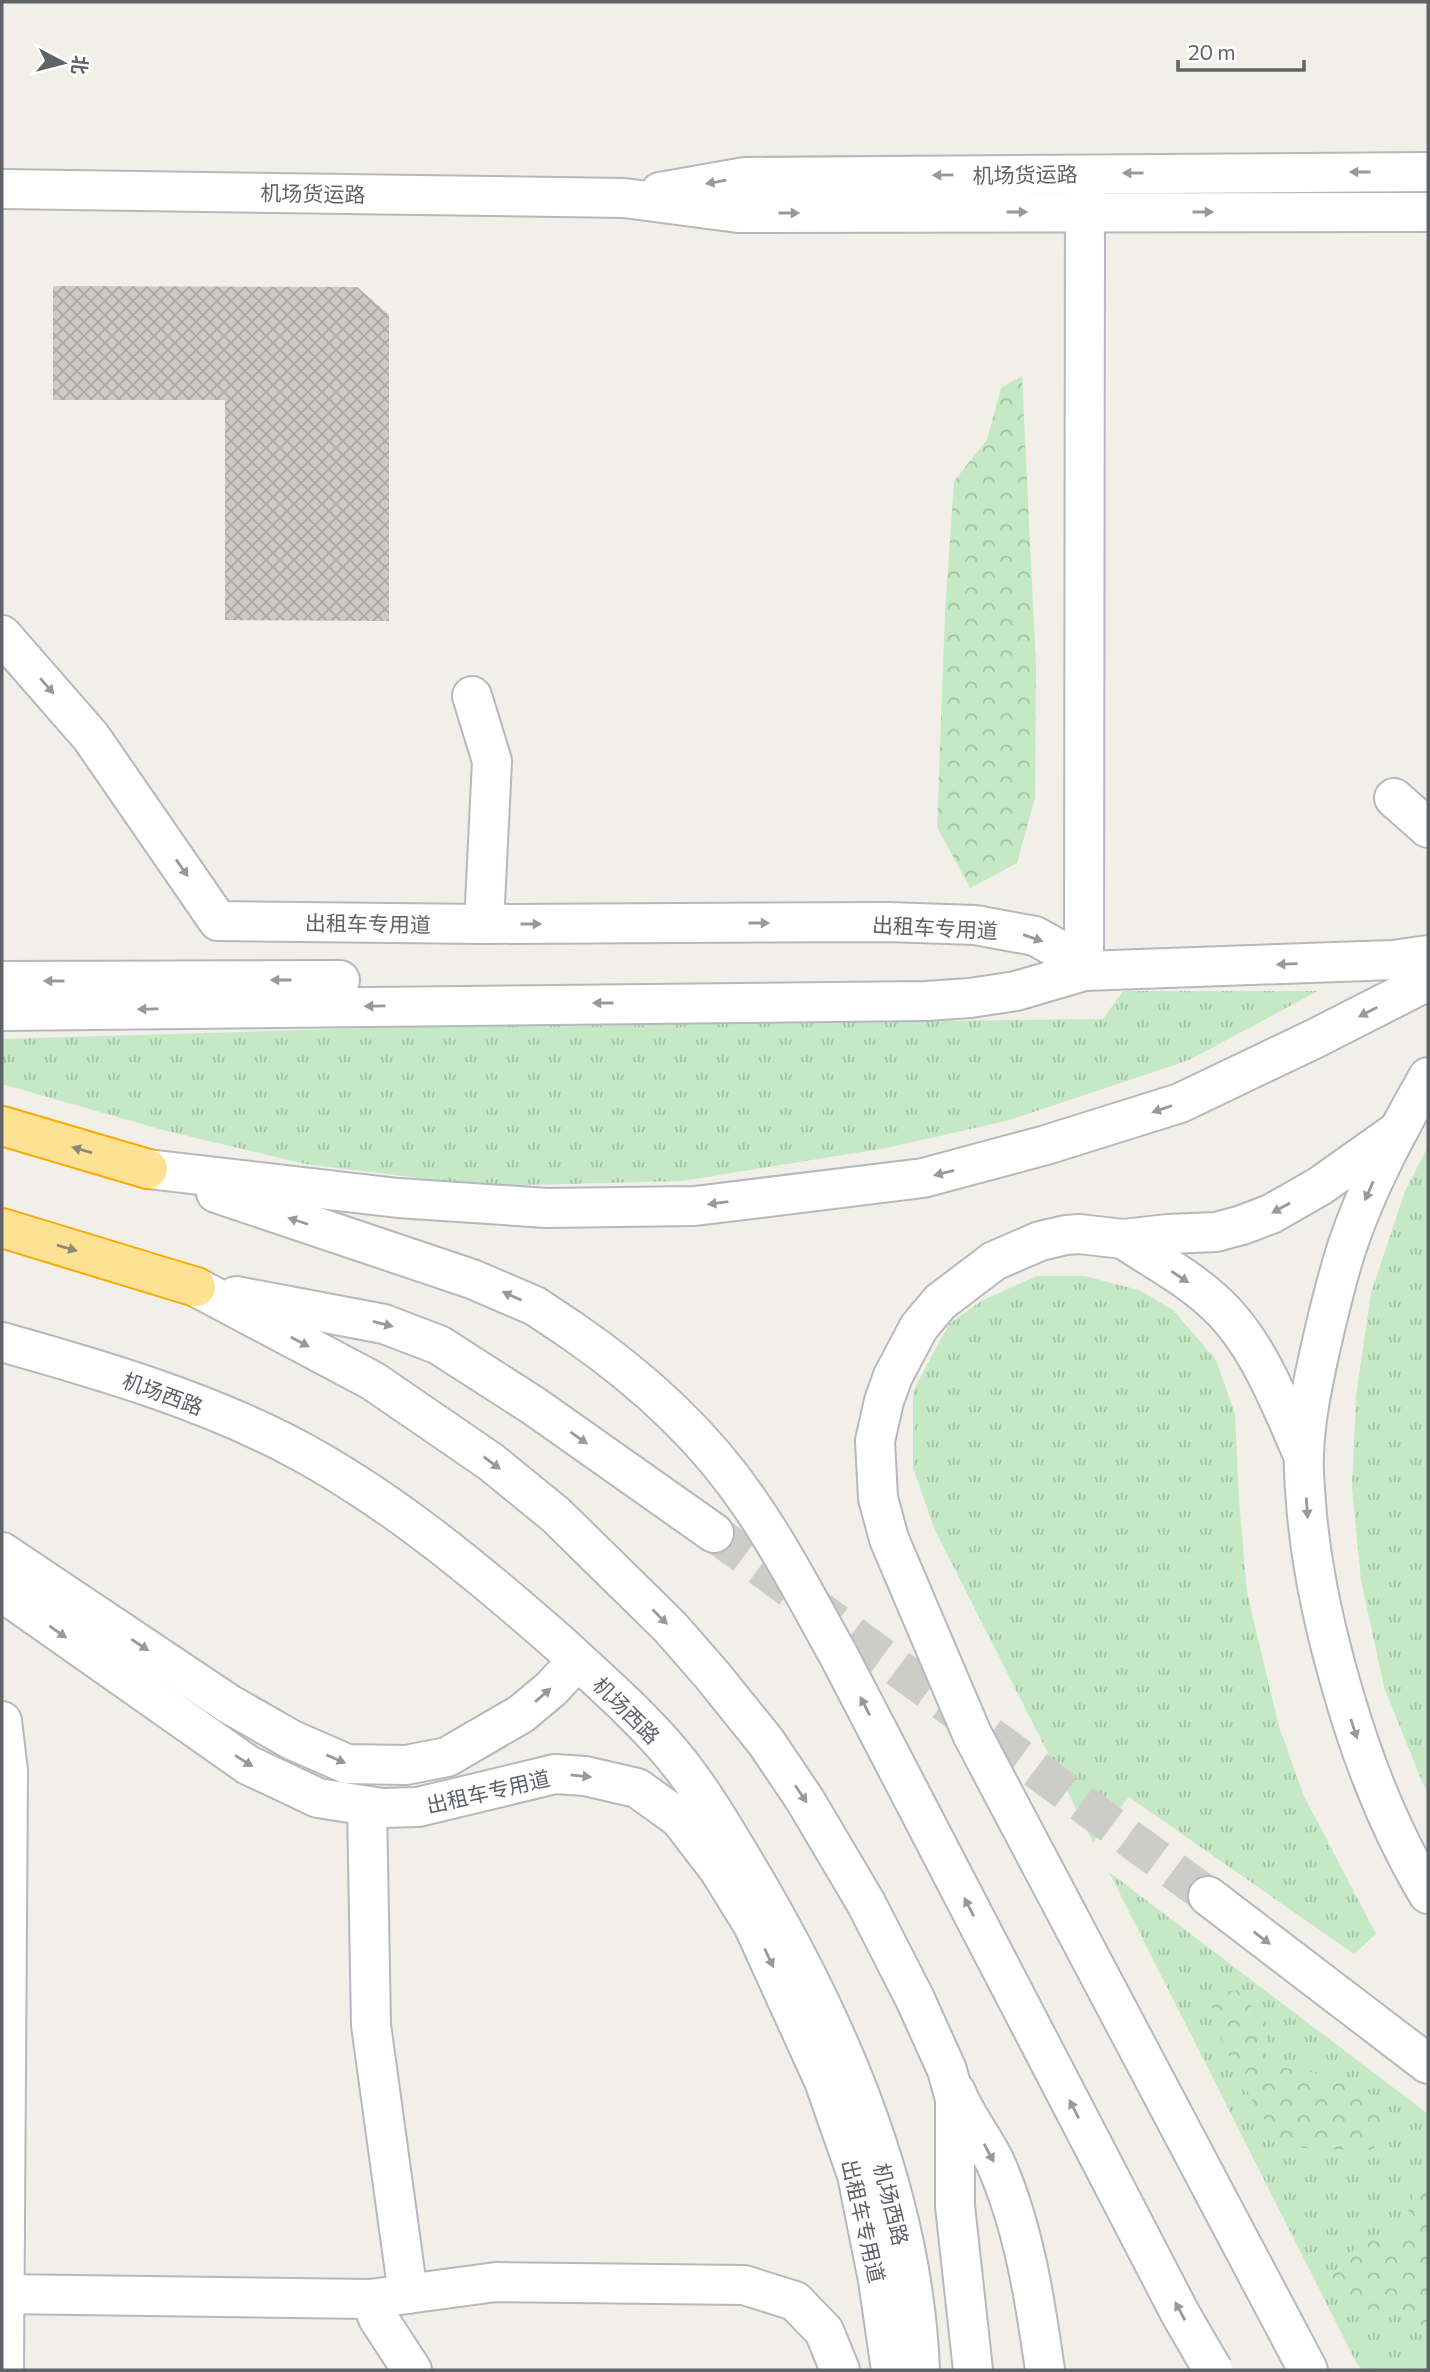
<svg xmlns="http://www.w3.org/2000/svg" width="1430" height="2372" font-family="Commissioner,'Noto Sans SC',sans-serif">
  <style>
    .grass { fill: url(#grass-tufts) }
    .forest { fill: url(#forest-crowns) }
    .building { fill: url(#building-cross-hatch) }
    .lines { fill: none; stroke-linecap: round; stroke-linejoin: round }
    .minor-tunnel { stroke: #ccccc8; stroke-width: 38; stroke-dasharray: 38 19; stroke-linecap: butt }
    .minor-casing { stroke: #b5b8bc; stroke-width: 42 }
    .highway-casing { stroke: #f9ab00; stroke-width: 42 }
    .minor { stroke: #fff; stroke-width: 38 }
    .highway { stroke: #fde293; stroke-width: 38 }
    .minor-bridge-casing { stroke: #b5b8bc; stroke-width: 42; stroke-linecap: butt }
    .minor-bridge { stroke: #fff; stroke-width: 38 }
    .oneway { fill: #979a9d }
    .oneway2 { fill: #8e8975 }
    .labels { text-anchor: middle; dominant-baseline: central; stroke-width: 5; stroke-linejoin: round; paint-order: stroke }
    .street-label { font-size: 21px; fill: #5f6368; stroke: #fff }
  </style>
  <defs>
    <pattern id="grass-tufts" width="24" height="20" patternUnits="userSpaceOnUse" patternTransform="scale(1.75)"><rect width="24" height="20" fill="#c5e8c5"/><path d="M3 7l-1-3M5 7V3M7 7l1-3M15 17l-1-3M17 17v-4M19 17l1-3" fill="none" stroke="#a3c0a4"/></pattern>
    <pattern id="forest-crowns" width="20" height="18" patternUnits="userSpaceOnUse" patternTransform="scale(1.75)"><rect width="20" height="18" fill="#c5e8c5"/><path d="M2 6a3 3 0 1 1 6 0M12 15a3 3 0 1 1 6 0" fill="none" stroke="#a3c0a4"/></pattern>
    <pattern id="building-cross-hatch" width="8" height="8" patternUnits="userSpaceOnUse" patternTransform="scale(1.75)"><rect width="8" height="8" fill="#cccac5"/><path d="M0 0l8 8M0 8l8-8" fill="none" stroke="#a9a8a4"/></pattern>
  </defs>
  <rect width="100%" height="100%" fill="#f1efe8"/>
  <!-- grass -->
  <g class="grass">
    <polygon points="1123,991 1318,991 1189,1060 1006,1121 886,1148 682,1181 485,1186 305,1164 163,1130 2,1084 2,1039 402,1027 1103,1019"/>
    <polygon points="1428,1147 1428,1791 1423,1784 1384,1687 1361,1580 1352,1488 1356,1396 1371,1293 1405,1191"/>
    <polygon points="1037,1276 1084,1276 1139,1290 1173,1310 1216,1360 1235,1414 1239,1500 1247,1593 1279,1727 1304,1796 1376,1934 1354,1954 1129,1797 1093,1842 935,1530 913,1468 913,1391 949,1324 983,1300"/>
    <polygon points="1109,1872 1428,2114 1428,2370 1363,2370 1357,2364"/>
  </g>
  <!-- forest -->
  <g class="forest">
    <polygon points="1022,376 1036,667 1035,798 1017,863 970,888 937,827 945,614 954,481 987,440 1001,388"/>
    <polygon points="1237,1990 1266,2021 1266,2065 1352,2078 1394,2115 1373,2150 1312,2149 1283,2145 1256,2108 1224,2046 1208,1994"/>
    <polygon points="1428,2170 1428,2336 1412,2310 1345,2309 1332,2275 1361,2242 1401,2234 1414,2193"/>
  </g>
  <!-- building -->
  <polygon class="building" points="53,286 357,287 389,315 389,621 225,620 225,400 53,400"/>
  <g class="lines">
    <!-- minor-tunnel -->
    <polyline class="minor-tunnel" points="714,1533 1208,1896"/>
    <!-- minor casing -->
    <g class="minor-casing">
      <g id="minor">
        <polyline points="2,189 624,198 738,213 1428,212"/>
        <polyline points="660,192 745,177 1428,172"/>
        <polyline points="2,635 91,737 218,921 484,924 888,922 975,925 1035,936 1060,950 1084,971"/>
        <polyline points="472,696 492,761 484,924"/>
        <polyline points="1394,798 1428,828"/>
        <polyline points="1084,971 1085,186"/>
        <polyline points="2,981 340,980"/>
        <polyline points="2,1011 926,1001 970,998 1016,991 1084,971 1393,960 1428,955"/>
        <path d="M1428 1077C1398 1130 1368 1185 1348 1244 1337 1277 1329 1311 1321 1346 1313 1382 1305 1419 1304 1455 1303 1471 1305 1487 1306 1503 1311 1569 1325 1631 1344 1695 1364 1764 1391 1832 1428 1894"/>
        <polyline points="148,1169 398,1198 547,1208 695,1206 923,1178 1046,1145 1180,1103 1314,1039 1428,981"/>
        <polyline points="216,1193 472,1279 535,1306 571,1330"/>
        <path d="M1123 1239C1153 1259 1187 1277 1213 1301 1257 1340 1280 1403 1303 1455"/>
        <polyline points="196,1287 373,1381 491,1462 556,1515 670,1627 712,1675 766,1742 805,1800 866,1903 915,1999 947,2070 955,2099 955,2206 973,2370"/>
        <polyline points="236,1296 384,1324 439,1345 534,1406 714,1533"/>
        <path d="M2 1342C98 1369 197 1398 287 1444 387 1496 477 1571 561 1645 599 1680 639 1715 672 1754 705 1794 730 1839 757 1884 843 2032 913 2197 920 2370"/>
        <polyline points="2,1552 229,1704 292,1740 347,1764 406,1765 447,1757 521,1714 551,1689 577,1661"/>
        <polyline points="2,1592 248,1765 318,1798 382,1808 418,1807 555,1774 585,1776 637,1788 679,1818 719,1870 753,1925 824,2081 857,2175 878,2280 891,2370"/>
        <polyline points="2,1721 8,1771 4,2370"/>
        <polyline points="367,1806 371,2025 408,2294"/>
        <polyline points="1208,1896 1428,2064"/>
        <path d="M956 2092C966 2117 983 2138 995 2162 1024 2227 1035 2300 1045 2370"/>
        <polyline points="3,2294 370,2299 496,2282 744,2285 795,2301 824,2331 840,2370"/>
        <polyline points="370,2299 378,2318 412,2370"/>
        <polyline points="1308,2370 972,1734 889,1539 878,1498 875,1441 884,1401 893,1376 919,1327 940,1302 994,1261 1040,1241 1066,1235 1079,1234 1123,1239 1168,1234 1216,1232 1242,1225 1271,1214 1320,1186 1399,1130"/>
      </g>
    </g>
    <!-- highway casing -->
    <g class="highway-casing">
      <g id="highway">
        <polyline points="2,1126 148,1169"/>
        <polyline points="2,1228 196,1287"/>
      </g>
    </g>
    <!-- minor -->
    <use href="#minor" class="minor"/>
    <!-- highway -->
    <use href="#highway" class="highway"/>
    <!-- minor-bridge casing -->
    <g class="minor-bridge-casing">
      <path id="minor-bridge" d="M571 1330C641 1378 706 1437 753 1508 785 1555 811 1606 839 1656L1181 2315 1213 2370"/>
    </g>
    <!-- minor-bridge -->
    <use href="#minor-bridge" class="minor-bridge"/>
  </g>
  <!-- one-way arrows -->
  <defs><path id="oneway-solid" d="M-6-.8H1V-3.2L6.5 0L1 3.2V.8H-6Z" transform="scale(1.75)"/></defs>
  <g class="oneway">
    <use href="#oneway-solid" transform="translate(1360 172) rotate(180)"/>
    <use href="#oneway-solid" transform="translate(1133 173) rotate(180)"/>
    <use href="#oneway-solid" transform="translate(943 175) rotate(179)"/>
    <use href="#oneway-solid" transform="translate(716 182) rotate(170)"/>
    <use href="#oneway-solid" transform="translate(1017 212)"/>
    <use href="#oneway-solid" transform="translate(1203 212)"/>
    <use href="#oneway-solid" transform="translate(789 213)"/>
    <use href="#oneway-solid" transform="translate(47 686) rotate(49)"/>
    <use href="#oneway-solid" transform="translate(182 868) rotate(55)"/>
    <use href="#oneway-solid" transform="translate(759 923)"/>
    <use href="#oneway-solid" transform="translate(531 924)"/>
    <use href="#oneway-solid" transform="translate(1033 938) rotate(19)"/>
    <use href="#oneway-solid" transform="translate(1287 964) rotate(178)"/>
    <use href="#oneway-solid" transform="translate(281 980) rotate(180)"/>
    <use href="#oneway-solid" transform="translate(54 981) rotate(180)"/>
    <use href="#oneway-solid" transform="translate(603 1003) rotate(180)"/>
    <use href="#oneway-solid" transform="translate(375 1006) rotate(179)"/>
    <use href="#oneway-solid" transform="translate(148 1009) rotate(179)"/>
    <use href="#oneway-solid" transform="translate(1368 1012) rotate(153)"/>
    <use href="#oneway-solid" transform="translate(1162 1109) rotate(161)"/>
    <use href="#oneway-solid" transform="translate(944 1173) rotate(166)"/>
    <use href="#oneway-solid" transform="translate(1369 1191) rotate(114)"/>
    <use href="#oneway-solid" transform="translate(718 1203) rotate(173)"/>
    <use href="#oneway-solid" transform="translate(1281 1208) rotate(151)"/>
    <use href="#oneway-solid" transform="translate(298 1221) rotate(-162)"/>
    <use href="#oneway-solid" transform="translate(1180 1277) rotate(34)"/>
    <use href="#oneway-solid" transform="translate(512 1296) rotate(-156)"/>
    <use href="#oneway-solid" transform="translate(383 1324) rotate(14)"/>
    <use href="#oneway-solid" transform="translate(300 1342) rotate(28)"/>
    <use href="#oneway-solid" transform="translate(579 1438) rotate(35)"/>
    <use href="#oneway-solid" transform="translate(492 1463) rotate(37)"/>
    <use href="#oneway-solid" transform="translate(1307 1508) rotate(86)"/>
    <use href="#oneway-solid" transform="translate(660 1617) rotate(45)"/>
    <use href="#oneway-solid" transform="translate(58 1632) rotate(35)"/>
    <use href="#oneway-solid" transform="translate(140 1645) rotate(34)"/>
    <use href="#oneway-solid" transform="translate(543 1695) rotate(-41)"/>
    <use href="#oneway-solid" transform="translate(865 1706) rotate(-117)"/>
    <use href="#oneway-solid" transform="translate(1354 1729) rotate(72)"/>
    <use href="#oneway-solid" transform="translate(336 1759) rotate(23)"/>
    <use href="#oneway-solid" transform="translate(244 1761) rotate(32)"/>
    <use href="#oneway-solid" transform="translate(581 1776) rotate(6)"/>
    <use href="#oneway-solid" transform="translate(801 1794) rotate(56)"/>
    <use href="#oneway-solid" transform="translate(969 1907) rotate(-117)"/>
    <use href="#oneway-solid" transform="translate(1262 1938) rotate(37)"/>
    <use href="#oneway-solid" transform="translate(769 1958) rotate(65)"/>
    <use href="#oneway-solid" transform="translate(1074 2109) rotate(-117)"/>
    <use href="#oneway-solid" transform="translate(989 2153) rotate(62)"/>
    <use href="#oneway-solid" transform="translate(1180 2311) rotate(-118)"/>
  </g>
  <g class="oneway2">
    <use href="#oneway-solid" transform="translate(82 1150) rotate(-164)"/>
    <use href="#oneway-solid" transform="translate(67 1248) rotate(16)"/>
  </g>
  <g class="labels">
    <!-- street labels -->
    <g class="street-label">
      <text transform="translate(1025 174) rotate(-1)">机场货运路</text>
      <text transform="translate(313 193) rotate(1)">机场货运路</text>
      <text transform="translate(368 923) rotate(1)">出租车专用道</text>
      <text transform="translate(935 927) rotate(3)">出租车专用道</text>
      <text transform="translate(163 1393) rotate(20)">机场西路</text>
      <text transform="translate(627 1710) rotate(45)">机场西路</text>
      <text transform="translate(488 1791) rotate(-13)">出租车专用道</text>
      <text transform="translate(892 2204) rotate(76)">机场西路</text>
      <text transform="translate(864 2221) rotate(77)">出租车专用道</text>
    </g>
  </g>
  <!-- border -->
  <rect width="1430" height="2372" fill="none" stroke="#5f6368" stroke-width="7"/>
  <!-- north arrow -->
  <g transform="translate(63 63) rotate(97)" stroke="#ffffff" stroke-width="5" paint-order="stroke">
  <path d="M0-5L12 26L0 18L-12 26Z" fill="#5f6368"/>
  <text y="-10" font-size="19" font-weight="bold" text-anchor="middle" fill="#5f6368">北</text>
  </g>
  <!-- scale -->
  <path d="M1178 60v10h126v-10" fill="none" stroke="#5f6368" stroke-width="3.5"/>
  <text x="1188" y="60" font-size="21" fill="#5f6368" stroke="#ffffff" stroke-width="5" paint-order="stroke">20 m</text>
</svg>
